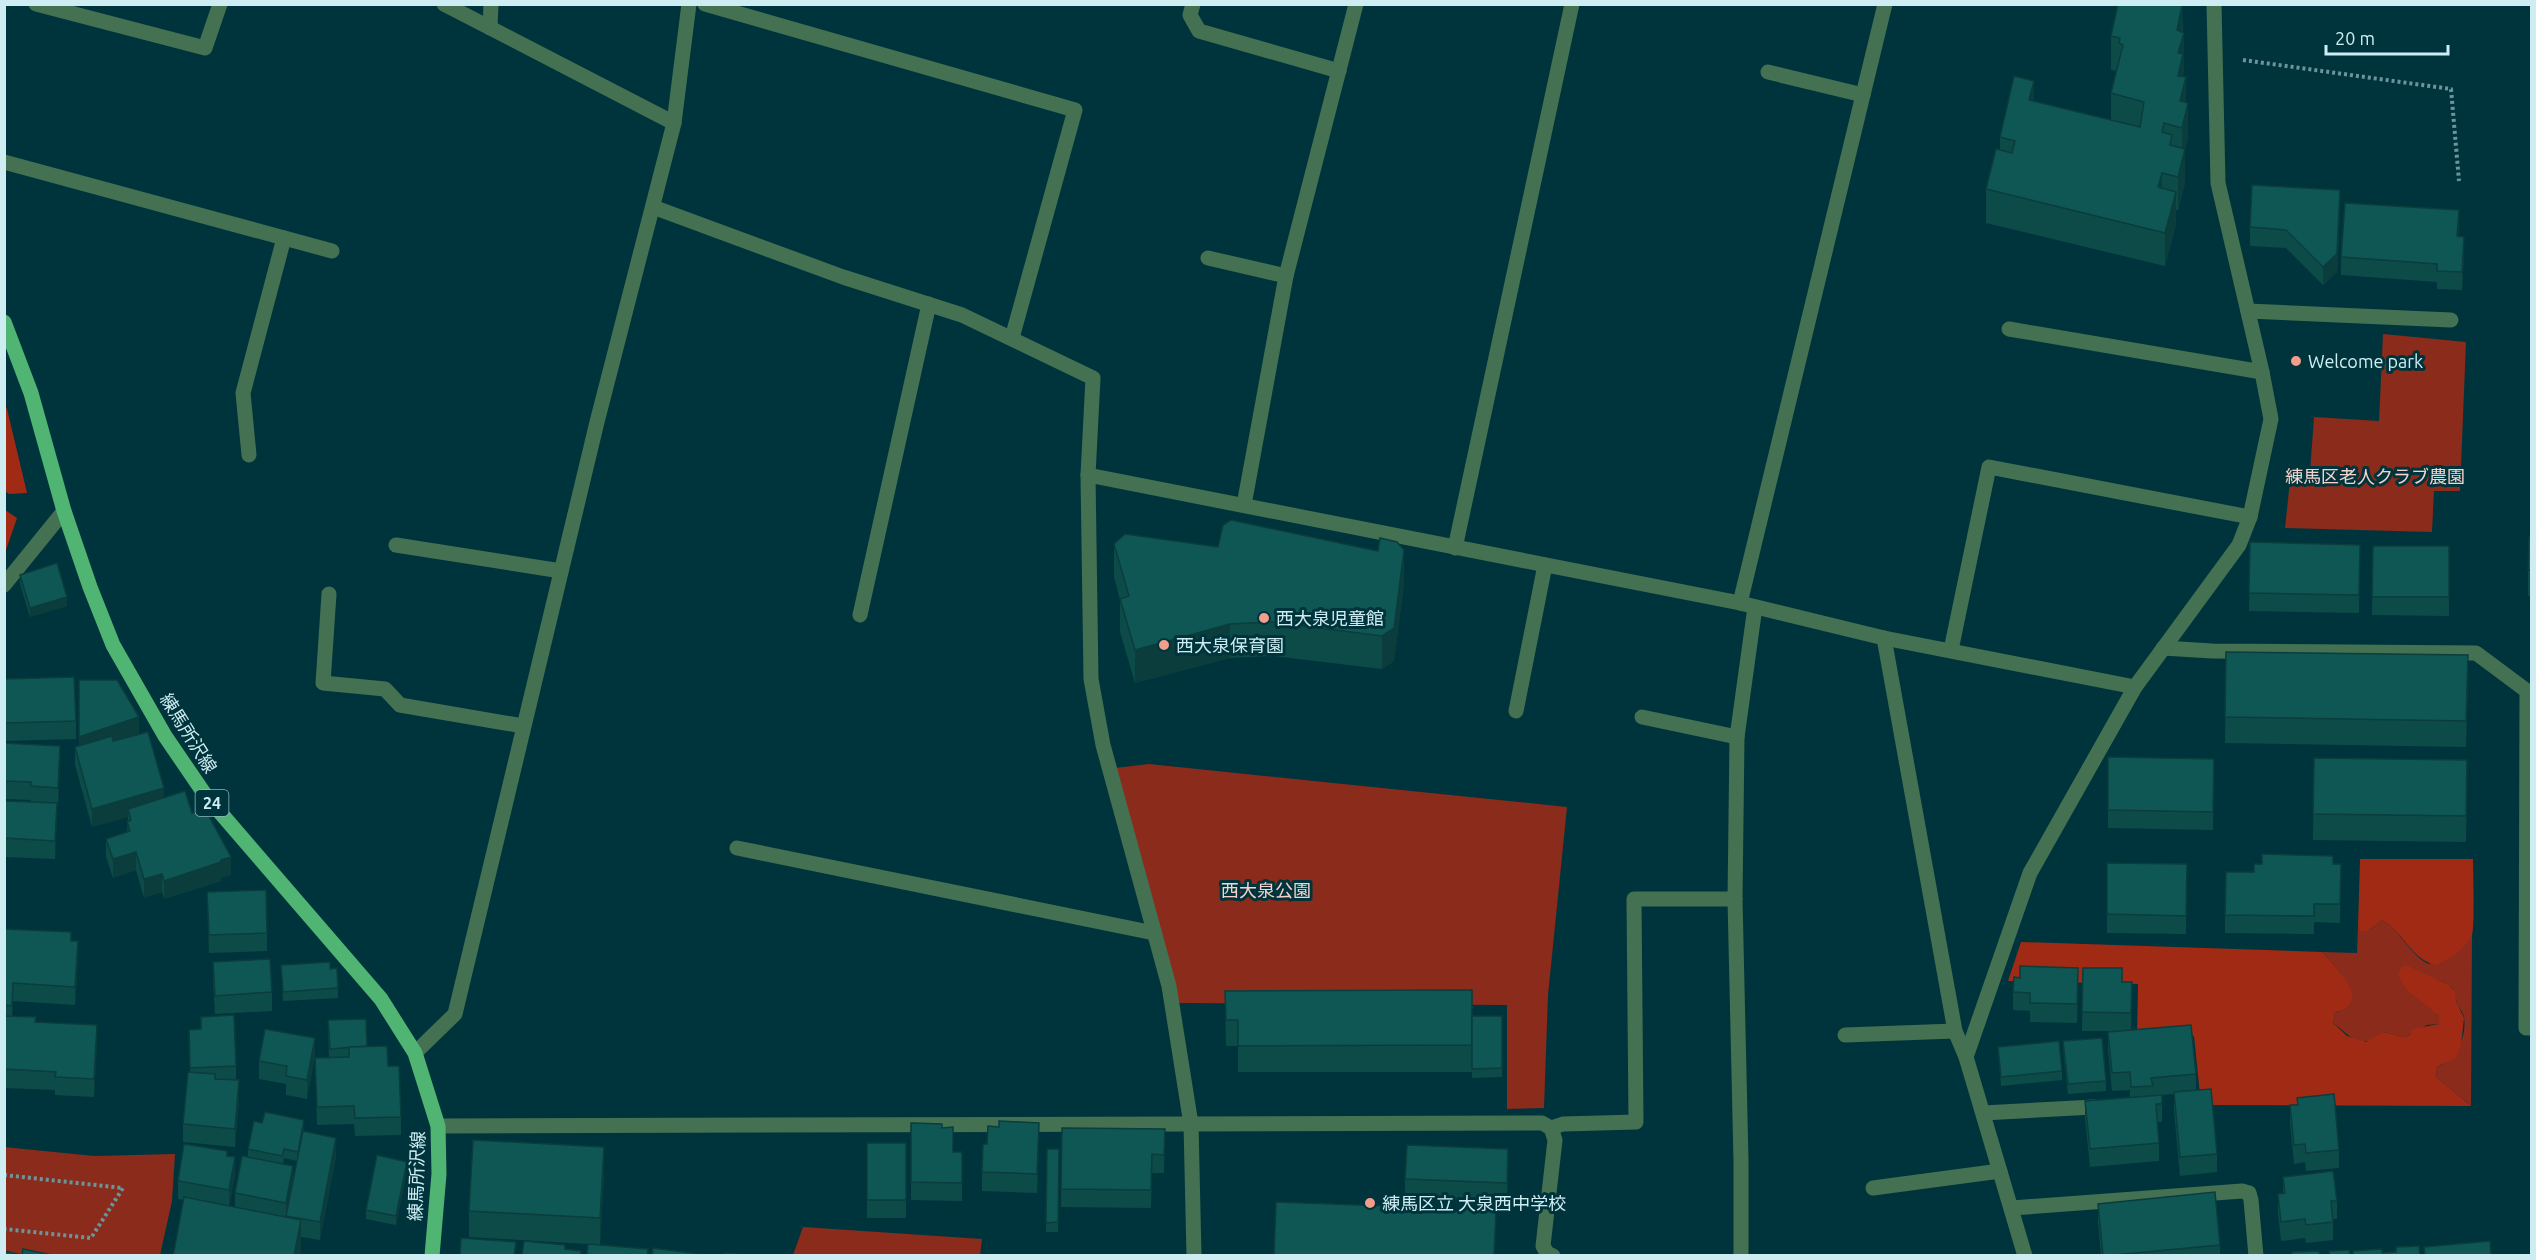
<svg xmlns="http://www.w3.org/2000/svg" width="2536" height="1260" font-family="Ubuntu,'Noto Sans JP',sans-serif">
  <style>
    .green { fill: #8a2b1b }
    .forest { fill: #a12a15 }
    .lines { fill: none; stroke-linecap: round; stroke-linejoin: round }
    .path { stroke: #6b959b; stroke-width: 4; stroke-dasharray: 3 3; stroke-linecap: butt }
    .lane { stroke: #447151; stroke-width: 15 }
    .street { stroke: #447151; stroke-width: 15 }
    .primary { stroke: #50b472; stroke-width: 15 }
    .wall { fill: #0d4b49; fill-rule: evenodd }
    .shaded-wall { fill: #0a3d3c }
    .building { fill: #0f5755; stroke: #0a3d3c; stroke-width: 1.5 }
    .poi-dot { fill: #f49d8c; stroke: #00343c; stroke-width: 2 }
    .labels { text-anchor: middle; dominant-baseline: central; stroke-width: 6; stroke-linejoin: round; paint-order: stroke }
    .shield { fill: #00343c; stroke: #90b6bc; stroke-width: 1.5 }
    .shield-label { font-size: 16px; font-weight: bold; fill: #ceedf3 }
    .poi-label { font-size: 18px; fill: #ceedf3; stroke: #00343c; text-anchor: start }
    .park-label { font-size: 18px; fill: #f3d3cc; stroke: #00343c }
    .street-label { font-size: 18px; fill: #ceedf3; stroke: #00343c }
  </style>
  <rect width="100%" height="100%" fill="#00343c"/>
  <!-- green -->
  <g class="green">
    <polygon points="2383,334 2466,342 2460,491 2434,491 2432,532 2285,528 2291,471 2310,472 2314,417 2379,421"/>
    <polygon points="1149,764 1567,807 1548,995 1544,1108 1507,1109 1507,1005 1178,1003 1115,768"/>
    <path d="M2382 920C2401 930 2409 955 2429 964 2449 960 2460 951 2472 934L2471 1106 2436 1077 2437 1067C2456 1061 2467 1037 2464 1017 2463 1011 2457 1006 2456 1000 2454 995 2455 992 2451 987 2444 981 2433 979 2425 975L2429 1006 2439 1016V1024L2427 1025 2406 1037 2383 1032C2358 1052 2353 1037 2333 1023L2335 1013 2340 1011 2343 975 2322 952 2357 953 2358 927 2361 930 2368 931Z"/>
    <polygon points="4,1147 94,1156 175,1154 172,1201 160,1255 5,1255"/>
    <polygon points="803,1227 982,1239 980,1255 793,1255"/>
  </g>
  <!-- forest -->
  <g class="forest">
    <polygon points="5,405 7,409 27,493 9,494 5,491"/>
    <polygon points="5,510 17,518 5,553"/>
    <path d="M2360 859H2473C2473 873 2475 926 2472 935 2466 949 2449 959 2436 965 2411 960 2404 932 2382 920L2368 931H2361L2358 927Z"/>
    <path d="M2021 942 2322 952 2343 975 2353 994C2351 1007 2346 1008 2335 1013L2333 1023 2347 1036 2366 1042 2383 1032 2406 1037 2410 1035 2413 1029 2439 1024V1016L2405 988 2398 974 2402 966H2408L2449 985 2455 992 2456 1001 2464 1018 2461 1045 2456 1058 2437 1067 2436 1077 2471 1106 2201 1105 2194 1036 2137 1040 2138 984 2008 981Z"/>
  </g>
  <g class="lines">
    <!-- path -->
    <g class="path">
      <polyline points="2243,60 2451,89 2459,181"/>
      <polyline points="4,1175 123,1188 91,1238 4,1229"/>
    </g>
    <!-- lane -->
    <g class="lane">
      <polyline points="36,4 205,48 220,4"/>
      <polyline points="1193,4 1190,15 1199,31 1339,71"/>
      <polyline points="490,28 491,4"/>
      <polyline points="1768,72 1863,95"/>
      <polyline points="4,162 332,251"/>
      <polyline points="1208,258 1286,276"/>
      <polyline points="2248,311 2451,320"/>
      <polyline points="2009,329 2262,372"/>
      <polyline points="249,455 243,393 284,238"/>
      <polyline points="396,545 561,571"/>
      <polyline points="329,594 323,683 385,689 400,705 523,726"/>
      <polyline points="1740,603 1885,4"/>
      <polyline points="860,615 929,304"/>
      <polyline points="1884,638 1955,1031 1966,1057"/>
      <polyline points="2163,648 2212,651 2476,653 2527,691 2532,691"/>
      <polyline points="1951,650 1989,467 2250,517"/>
      <polyline points="2527,691 2526,1028 2532,1028"/>
      <polyline points="1516,711 1545,565"/>
      <polyline points="1642,717 1737,737"/>
      <polyline points="737,848 1154,933"/>
      <polyline points="1845,1035 1955,1031"/>
      <polyline points="1983,1113 2094,1107"/>
      <polyline points="1551,1128 1563,1124 1636,1122 1634,899 1735,899"/>
      <polyline points="1873,1188 2000,1171"/>
      <polyline points="1741,1256 1741,1161 1735,899 1737,737 1755,607"/>
    </g>
    <!-- street -->
    <g class="street">
      <polyline points="444,4 674,123"/>
      <polyline points="705,4 1075,110 1012,338"/>
      <polyline points="653,207 843,277 962,315 1093,378 1088,475 1091,679 1103,745 1169,986 1191,1124 1194,1256"/>
      <polyline points="1088,475 1740,603 1884,638 2135,687"/>
      <polyline points="1244,505 1286,276 1356,4"/>
      <polyline points="1455,548 1572,4"/>
      <polyline points="4,585 64,511"/>
      <polyline points="415,1053 455,1014 597,422 674,123 689,4"/>
      <polyline points="438,1126 1542,1123 1551,1128 1555,1140 1543,1246 1547,1253 1553,1256"/>
      <polyline points="2012,1208 2242,1191 2249,1193 2251,1200 2256,1256"/>
      <polyline points="2025,1256 1966,1057 2030,873 2135,687 2239,545 2250,517 2271,419 2262,372 2218,183 2214,4"/>
    </g>
    <!-- primary -->
    <polyline class="primary" points="4,322 31,393 64,511 90,587 113,645 165,736 206,796 381,999 415,1053 438,1126 439,1174 432,1256"/>
  </g>
  <!-- wall -->
  <g class="wall">
    <polygon points="2182,4 2184,66 2183,77 2188,137 2185,150 2185,183 2178,210 2176,210 2176,225 2165,266 1986,223 1986,189 2000,149 2000,137 2034,101 2111,120 2111,93 2117,71 2111,70 2111,36"/>
    <polygon points="2340,208 2337,272 2323,285 2286,248 2250,246 2250,227"/>
    <polygon points="2459,228 2458,236 2464,255 2462,290 2437,289 2437,282 2341,275 2341,257"/>
    <polygon points="2532,537 2532,596 2528,596 2528,570"/>
    <polygon points="2250,542 2360,545 2359,613 2249,611"/>
    <polygon points="1114,544 1404,584 1394,661 1382,669 1273,656 1230,658 1135,683 1120,632 1120,600 1114,577"/>
    <polygon points="2373,546 2449,546 2449,616 2372,615"/>
    <polygon points="20,575 67,606 30,617 20,584"/>
    <polygon points="2226,652 2468,682 2466,747 2225,743"/>
    <polygon points="4,679 76,721 76,739 4,741"/>
    <polygon points="139,734 164,798 192,813 231,875 221,878 221,881 164,899 162,892 144,898 136,870 113,878 106,857 106,839 127,832 128,817 92,827 75,765 75,747"/>
    <polygon points="4,743 60,764 58,806 57,806 55,859 4,857 4,801 31,802 31,800 4,799"/>
    <polygon points="2108,757 2214,759 2213,830 2108,828"/>
    <polygon points="2314,758 2467,787 2466,842 2313,840"/>
    <polygon points="2107,863 2187,864 2186,934 2107,933"/>
    <polygon points="2333,864 2341,864 2340,923 2314,922 2314,934 2225,933 2225,915 2254,872"/>
    <polygon points="207,892 267,933 267,951 209,953"/>
    <polygon points="4,929 71,941 78,959 75,1005 13,1001 12,1016 35,1022 97,1043 94,1097 55,1095 55,1090 4,1088"/>
    <polygon points="213,962 272,992 272,1011 215,1014 213,981"/>
    <polygon points="281,965 330,969 338,988 338,998 283,1001"/>
    <polygon points="2083,968 2122,982 2132,982 2131,1030 2196,1074 2196,1090 2217,1154 2217,1172 2180,1176 2174,1111 2174,1094 2162,1095 2162,1122 2157,1122 2159,1143 2159,1161 2090,1167 2085,1119 2085,1101 2130,1097 2130,1090 2112,1091 2108,1050 2108,1032 2120,1031 2082,1031"/>
    <polygon points="2078,986 2077,1023 2030,1022 2030,1011 2013,1010 2013,992"/>
    <polygon points="1225,991 1472,1016 1502,1016 1502,1077 1472,1078 1472,1055 1472,1072 1238,1072 1238,1046 1226,1046"/>
    <polygon points="328,1029 367,1046 388,1066 401,1117 401,1135 355,1136 354,1124 317,1125 315,1058 329,1057"/>
    <polygon points="189,1030 236,1066 236,1080 239,1099 235,1147 183,1142 183,1124 190,1072"/>
    <polygon points="2063,1041 2106,1081 2106,1091 2068,1094 2063,1050"/>
    <polygon points="1998,1047 2062,1071 2062,1080 2001,1086"/>
    <polygon points="315,1056 307,1099 286,1095 286,1084 259,1079 259,1061"/>
    <polygon points="2297,1098 2339,1150 2339,1168 2306,1171 2305,1162 2294,1164 2290,1123 2290,1105 2297,1105"/>
    <polygon points="911,1123 953,1152 962,1152 962,1201 911,1200"/>
    <polygon points="1062,1128 1165,1129 1164,1173 1152,1173 1151,1208 1061,1207"/>
    <path d="M304 1131 336 1157 320 1240 301 1237V1246L300 1256H173L184 1200 178 1199V1181L227 1156 235 1175 229 1206 235 1207V1193L248 1158V1149ZM284 1158 297 1161 293 1181 283 1164Z"/>
    <polygon points="1039,1141 1037,1193 982,1191 982,1172 987,1144"/>
    <rect x="867" y="1143" width="39" height="75"/>
    <polygon points="1047,1149 1059,1149 1058,1232 1046,1232"/>
    <polygon points="1508,1167 1507,1202 1405,1197 1405,1179"/>
    <polygon points="407,1171 396,1225 366,1219 366,1210"/>
    <polygon points="604,1173 600,1245 648,1256 587,1256 588,1244 469,1237 469,1211"/>
    <polygon points="2283,1177 2337,1201 2337,1219 2333,1219 2333,1240 2306,1243 2305,1238 2281,1241 2278,1212 2278,1194 2283,1194"/>
    <polygon points="2098,1204 2220,1245 2220,1256 2101,1256 2098,1222"/>
  </g>
  <!-- shaded-wall -->
  <g class="shaded-wall">
    <polygon points="2175,4 2182,4 2182,39 2184,33 2184,66 2183,71 2183,88 2178,76"/>
    <polygon points="2186,77 2186,111 2180,101"/>
    <polygon points="2034,81 2034,114 2029,100"/>
    <polygon points="2188,103 2188,137 2185,150 2185,183 2178,210 2178,177 2182,161 2182,128"/>
    <polygon points="2162,173 2162,206 2158,187"/>
    <polygon points="2340,190 2340,208 2337,272 2323,285 2323,267"/>
    <polygon points="2176,192 2176,225 2165,266 2165,233"/>
    <polygon points="2459,210 2459,228 2457,254 2457,236"/>
    <polygon points="2464,237 2464,255 2462,290 2462,272"/>
    <polygon points="1404,550 1404,584 1394,661 1382,669 1382,636"/>
    <polygon points="67,597 67,606 30,617 30,608"/>
    <polygon points="1230,624 1230,658 1135,683 1135,650"/>
    <polygon points="2468,655 2468,682 2466,747 2466,721"/>
    <polygon points="139,717 139,736 79,755 79,737"/>
    <polygon points="60,746 60,764 58,806 58,788"/>
    <polygon points="164,788 164,807 128,809 128,817 92,827 92,809"/>
    <polygon points="57,803 57,821 55,859 55,841"/>
    <polygon points="136,852 136,870 113,878 113,859"/>
    <polygon points="231,857 231,875 221,878 221,881 164,899 164,881"/>
    <polygon points="162,874 162,892 144,898 144,879"/>
    <polygon points="78,941 78,959 75,1005 75,987"/>
    <polygon points="13,983 13,1001 12,1024 12,1006"/>
    <polygon points="97,1025 97,1043 94,1097 94,1079"/>
    <polygon points="315,1038 315,1056 307,1099 307,1080"/>
    <polygon points="239,1080 239,1099 235,1147 235,1129"/>
    <polygon points="304,1120 304,1130 298,1161 298,1152"/>
    <polygon points="336,1138 336,1157 320,1240 320,1222"/>
    <polygon points="604,1147 604,1173 600,1245 600,1218"/>
    <polygon points="235,1157 235,1175 229,1209 229,1190"/>
    <polygon points="407,1162 407,1171 396,1225 396,1216"/>
    <polygon points="293,1166 293,1184 286,1216 286,1221 286,1203"/>
    <polygon points="1496,1210 1495,1256 1494,1256"/>
    <polygon points="301,1220 301,1246 300,1256 294,1256"/>
  </g>
  <!-- building -->
  <g class="building">
    <polygon points="2118,4 2175,4 2182,6 2177,30 2184,33 2178,53 2183,54 2178,76 2186,77 2180,101 2188,103 2182,128 2164,123 2162,132 2172,135 2170,145 2185,149 2178,177 2162,173 2158,187 2176,192 2165,233 1986,189 1996,149 2012,153 2015,141 2000,137 2014,76 2034,81 2029,100 2140,127 2144,102 2111,93 2123,45 2119,43 2120,38 2111,36"/>
    <polygon points="2252,185 2340,190 2337,254 2323,267 2286,230 2250,227"/>
    <polygon points="2345,203 2459,210 2457,236 2464,237 2462,272 2437,271 2437,264 2341,257"/>
    <polygon points="1231,520 1378,551 1380,538 1397,542 1404,550 1394,628 1382,636 1273,622 1230,624 1135,650 1120,599 1129,596 1114,544 1125,534 1218,547 1223,525"/>
    <polygon points="2529,537 2532,537 2532,570 2528,570"/>
    <polygon points="2250,542 2360,545 2359,595 2249,593"/>
    <polygon points="2373,546 2449,546 2449,597 2372,597"/>
    <polygon points="57,563 67,597 30,608 20,575"/>
    <polygon points="2226,652 2468,655 2466,721 2225,717"/>
    <polygon points="74,677 76,721 4,723 4,679"/>
    <polygon points="79,680 117,680 139,717 79,737"/>
    <polygon points="148,732 164,788 92,809 75,747 112,736 113,741"/>
    <polygon points="4,743 60,746 58,788 31,786 31,782 4,781"/>
    <polygon points="2108,757 2214,759 2213,812 2108,810"/>
    <polygon points="2314,758 2467,760 2466,816 2313,814"/>
    <polygon points="185,791 192,813 205,809 231,857 221,860 221,862 164,881 162,874 144,879 136,852 113,859 106,839 130,831 127,822 131,820 128,809"/>
    <polygon points="4,801 57,803 55,841 4,838"/>
    <polygon points="2262,854 2333,856 2333,864 2341,864 2340,904 2314,904 2314,916 2225,915 2226,872 2254,872 2254,864 2262,864"/>
    <polygon points="2107,863 2187,864 2186,916 2107,914"/>
    <polygon points="266,890 267,933 209,935 207,892"/>
    <polygon points="4,929 71,932 71,941 78,941 75,987 13,983 12,1006 4,1005"/>
    <polygon points="270,959 272,992 215,996 213,962"/>
    <polygon points="330,962 330,969 337,968 338,988 283,992 281,965"/>
    <polygon points="2020,966 2078,968 2077,1004 2030,1003 2030,993 2013,992 2014,977 2020,978"/>
    <polygon points="2083,968 2122,968 2122,982 2132,982 2131,1013 2082,1012"/>
    <polygon points="1472,990 1472,1045 1238,1046 1238,1020 1226,1020 1225,991"/>
    <polygon points="234,1015 236,1066 190,1068 189,1030 201,1029 201,1017"/>
    <polygon points="4,1016 36,1017 35,1022 97,1025 94,1079 55,1077 56,1072 4,1069"/>
    <polygon points="1472,1016 1502,1016 1502,1068 1472,1069"/>
    <polygon points="366,1019 367,1046 330,1049 328,1020"/>
    <polygon points="2191,1025 2196,1074 2151,1078 2153,1086 2131,1087 2130,1072 2112,1073 2108,1032"/>
    <polygon points="265,1029 315,1038 307,1080 286,1076 287,1066 259,1061"/>
    <polygon points="2102,1038 2106,1081 2068,1084 2063,1041"/>
    <polygon points="2059,1041 2062,1071 2001,1077 1998,1047"/>
    <polygon points="387,1046 388,1066 399,1066 401,1117 355,1118 354,1106 317,1107 315,1058 349,1057 349,1047"/>
    <polygon points="188,1072 215,1074 215,1079 239,1080 235,1129 183,1124"/>
    <polygon points="2211,1089 2217,1154 2180,1157 2174,1092"/>
    <polygon points="2334,1094 2339,1150 2306,1153 2305,1144 2294,1145 2290,1105 2298,1105 2297,1098"/>
    <polygon points="2162,1095 2162,1104 2156,1104 2159,1143 2090,1149 2085,1101"/>
    <polygon points="265,1112 304,1120 298,1152 284,1149 282,1156 248,1149 254,1121 262,1123"/>
    <polygon points="999,1121 1039,1123 1037,1174 982,1172 983,1144 987,1144 988,1126 999,1127"/>
    <polygon points="911,1123 942,1124 942,1128 953,1127 953,1152 962,1152 962,1183 911,1182"/>
    <polygon points="1062,1128 1165,1129 1164,1155 1152,1154 1151,1190 1061,1189"/>
    <polygon points="303,1131 336,1138 320,1222 286,1216"/>
    <polygon points="473,1140 604,1147 600,1218 469,1211"/>
    <rect x="867" y="1143" width="39" height="57"/>
    <polygon points="184,1144 227,1151 227,1156 235,1157 229,1190 178,1181"/>
    <polygon points="1407,1145 1508,1149 1507,1183 1405,1179"/>
    <polygon points="1047,1149 1059,1149 1058,1222 1046,1223"/>
    <polygon points="377,1155 407,1162 396,1216 366,1210"/>
    <polygon points="242,1156 293,1166 286,1203 235,1193"/>
    <polygon points="2333,1171 2337,1201 2331,1201 2333,1222 2306,1225 2305,1219 2281,1222 2278,1194 2285,1193 2283,1177"/>
    <polygon points="2215,1192 2220,1245 2103,1256 2098,1204"/>
    <polygon points="184,1197 301,1220 294,1256 173,1256"/>
    <polygon points="1276,1202 1496,1210 1494,1256 1274,1256"/>
    <polygon points="461,1238 516,1242 514,1256 460,1256"/>
    <polygon points="524,1241 565,1245 565,1249 581,1251 580,1256 522,1255"/>
    <polygon points="2490,1241 2491,1256 2425,1256 2424,1247"/>
    <polygon points="588,1244 648,1249 647,1256 592,1256 592,1255 587,1254"/>
    <polygon points="2419,1246 2420,1256 2353,1256 2353,1251 2382,1249 2382,1253 2396,1252 2396,1247"/>
    <polygon points="653,1248 712,1256 652,1256"/>
    <polygon points="23,1249 56,1256 4,1256 4,1251 22,1255"/>
    <polygon points="2349,1250 2350,1256 2330,1256 2329,1251"/>
    <polygon points="2319,1251 2320,1256 2292,1256 2292,1252"/>
    <polygon points="725,1253 754,1256 725,1256"/>
  </g>
  <!-- markers -->
  <g class="poi-dot">
    <circle cx="2296" cy="361" r="6"/>
    <circle cx="1264" cy="618" r="6"/>
    <circle cx="1164" cy="645" r="6"/>
    <circle cx="1370" cy="1203" r="6"/>
  </g>
  <g class="labels">
    <!-- shield labels -->
    <rect class="shield" x="195.5" y="790" width="33" height="26" rx="4.5"/>
    <g class="shield-label">
      <text x="212" y="803">24</text>
    </g>
    <!-- poi labels -->
    <g class="poi-label">
      <text x="2308" y="361">Welcome park</text>
      <text x="1276" y="618">西大泉児童館</text>
      <text x="1176" y="645">西大泉保育園</text>
      <text x="1382" y="1203">練馬区立 大泉西中学校</text>
    </g>
    <!-- park labels -->
    <g class="park-label">
      <text x="2375" y="476">練馬区老人クラブ農園</text>
      <text x="1266" y="890">西大泉公園</text>
    </g>
    <!-- street labels -->
    <g class="street-label">
      <text transform="translate(189 733) rotate(58)">練馬所沢線</text>
      <text transform="translate(416 1176) rotate(-88)">練馬所沢線</text>
    </g>
  </g>
  <!-- border -->
  <rect width="2536" height="1260" fill="none" stroke="#ceedf3" stroke-width="12"/>
  <!-- scale -->
  <path d="M2326 45v9h122v-9" fill="none" stroke="#ceedf3" stroke-width="3"/>
  <text x="2335" y="45" font-size="18" fill="#ceedf3" stroke="#00343c" stroke-width="4.5" paint-order="stroke">20 m</text>
</svg>
